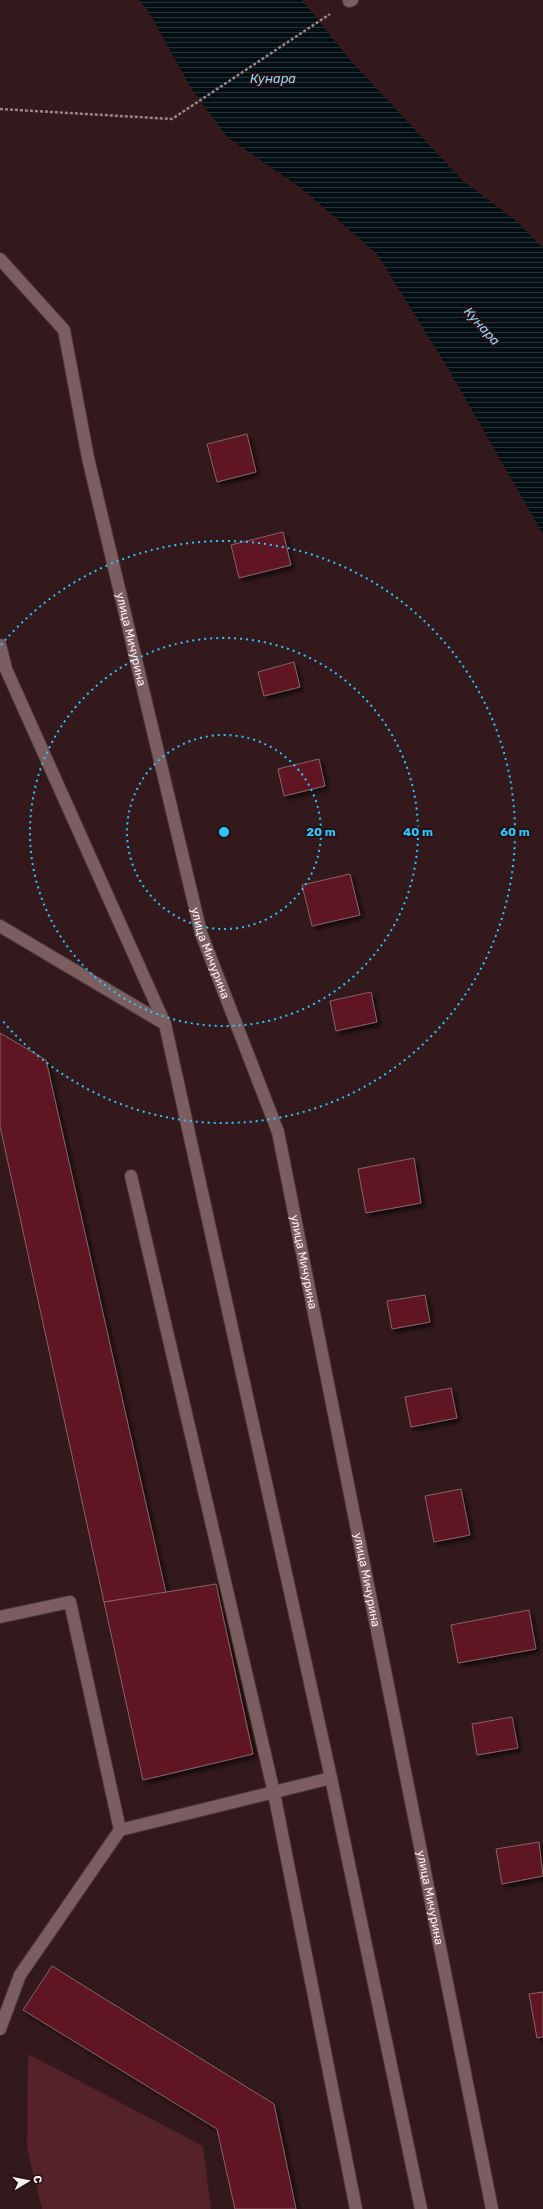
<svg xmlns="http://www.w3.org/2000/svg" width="543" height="2209" font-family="Rubik,sans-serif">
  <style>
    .green { fill: #542229 }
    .water { fill: url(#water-rules) }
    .building { fill: #5f1223; stroke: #846467; filter: url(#shadow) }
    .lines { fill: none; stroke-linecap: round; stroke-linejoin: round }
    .minor-casing { stroke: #4b3839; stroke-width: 14 }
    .path { stroke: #9a8688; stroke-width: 2.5; stroke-dasharray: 3 2; stroke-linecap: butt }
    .minor { stroke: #7c5d60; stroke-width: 12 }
    .ring { fill: none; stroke: #28c8ff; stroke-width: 2; stroke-dasharray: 2 4 }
    .labels { text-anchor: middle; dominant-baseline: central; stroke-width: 4; stroke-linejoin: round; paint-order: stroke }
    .street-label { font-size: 12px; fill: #feeff0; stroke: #280f13 }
    .water-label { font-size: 13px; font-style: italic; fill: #8dd5f4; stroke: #280f13 }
    .centre { fill: #28c8ff; stroke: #280f13; stroke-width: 2 }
    .ring-label { font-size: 12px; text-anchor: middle; font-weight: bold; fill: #28c8ff; stroke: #280f13; stroke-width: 4; stroke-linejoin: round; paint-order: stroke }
  </style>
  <defs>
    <pattern id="water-rules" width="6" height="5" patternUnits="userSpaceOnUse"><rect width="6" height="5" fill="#030f14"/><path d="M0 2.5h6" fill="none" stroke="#293236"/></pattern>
    <filter id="shadow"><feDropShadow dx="3.5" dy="3.5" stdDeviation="2" flood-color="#0009"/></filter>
  </defs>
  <rect width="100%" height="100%" fill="#33191c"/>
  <!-- green -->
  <polygon class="green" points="28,2054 203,2146 211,2209 42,2209 27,2148"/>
  <!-- water -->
  <polygon class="water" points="139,0 302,0 351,61 462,180 515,220 543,248 543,534 446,365 377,254 301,188 227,137 191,88 149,12"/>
  <!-- building -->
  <g class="building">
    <polygon points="247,434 256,472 217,482 207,444"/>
    <polygon points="283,532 291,565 239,578 231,545"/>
    <polygon points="294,662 300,687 264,696 258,672"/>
    <polygon points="319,759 325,786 284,796 278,769"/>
    <polygon points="350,874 360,915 312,926 302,885"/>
    <polygon points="371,992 377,1022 336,1031 330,1001"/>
    <polygon points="0,1033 46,1060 166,1593 104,1602 0,1126"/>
    <polygon points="414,1158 421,1203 366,1213 358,1169"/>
    <polygon points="425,1295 430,1322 392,1329 387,1301"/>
    <polygon points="451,1388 457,1418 411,1427 405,1397"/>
    <polygon points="461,1489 470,1535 434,1542 425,1496"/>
    <polygon points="216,1584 253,1754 143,1780 104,1602"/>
    <polygon points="529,1610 536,1649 458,1663 451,1625"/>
    <polygon points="512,1717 518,1748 477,1755 472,1724"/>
    <polygon points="539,1842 543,1876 502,1884 496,1849"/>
    <polygon points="52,1966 274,2104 296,2209 235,2209 217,2129 23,2010"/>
    <polygon points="543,1992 543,2037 537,2038 529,1994"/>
  </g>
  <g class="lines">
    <!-- minor casing -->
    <g class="minor-casing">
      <g id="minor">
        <polyline points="349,1 352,0"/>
        <path id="s1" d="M0 259 64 330 88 458 201 933 278 1132 492 2209"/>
        <polyline points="0,645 6,669 165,1024"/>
        <polyline points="0,926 165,1024 331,1778 421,2209"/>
        <polyline points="131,1176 274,1793 356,2209"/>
        <polyline points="0,1617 70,1602 120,1830"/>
        <polyline points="0,2029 20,1975 120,1830 331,1778"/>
      </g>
    </g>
    <!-- path -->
    <polyline class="path" points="0,109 172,119 330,14"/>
    <!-- minor -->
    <use href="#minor" class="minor"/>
  </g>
  <!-- distance rings -->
  <g class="ring">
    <circle cx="224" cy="832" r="97"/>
    <circle cx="224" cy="832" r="194"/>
    <path d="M1 645A291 291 0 1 1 1 1019"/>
  </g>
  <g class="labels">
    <!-- street labels -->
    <g class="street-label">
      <text stroke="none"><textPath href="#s1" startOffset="412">улица Мичурина</textPath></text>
      <text stroke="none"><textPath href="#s1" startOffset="736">улица Мичурина</textPath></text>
      <text stroke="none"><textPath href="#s1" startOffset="1060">улица Мичурина</textPath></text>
      <text stroke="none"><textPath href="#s1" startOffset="1384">улица Мичурина</textPath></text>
      <text stroke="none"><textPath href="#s1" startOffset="1708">улица Мичурина</textPath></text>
    </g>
    <!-- water labels -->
    <g class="water-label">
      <text x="273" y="78">Кунара</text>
      <text transform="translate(482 326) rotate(48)">Кунара</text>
    </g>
  </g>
  <circle cx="224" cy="832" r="6" class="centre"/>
  <g class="ring-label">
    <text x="321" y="836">20 m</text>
    <text x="418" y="836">40 m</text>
    <text x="515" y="836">60 m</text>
  </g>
  <!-- north arrow -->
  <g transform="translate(28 2181) rotate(80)" stroke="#280f13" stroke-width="3" paint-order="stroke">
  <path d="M0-3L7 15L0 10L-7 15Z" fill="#feeff0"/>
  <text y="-6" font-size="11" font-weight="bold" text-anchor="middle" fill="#feeff0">С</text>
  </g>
</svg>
